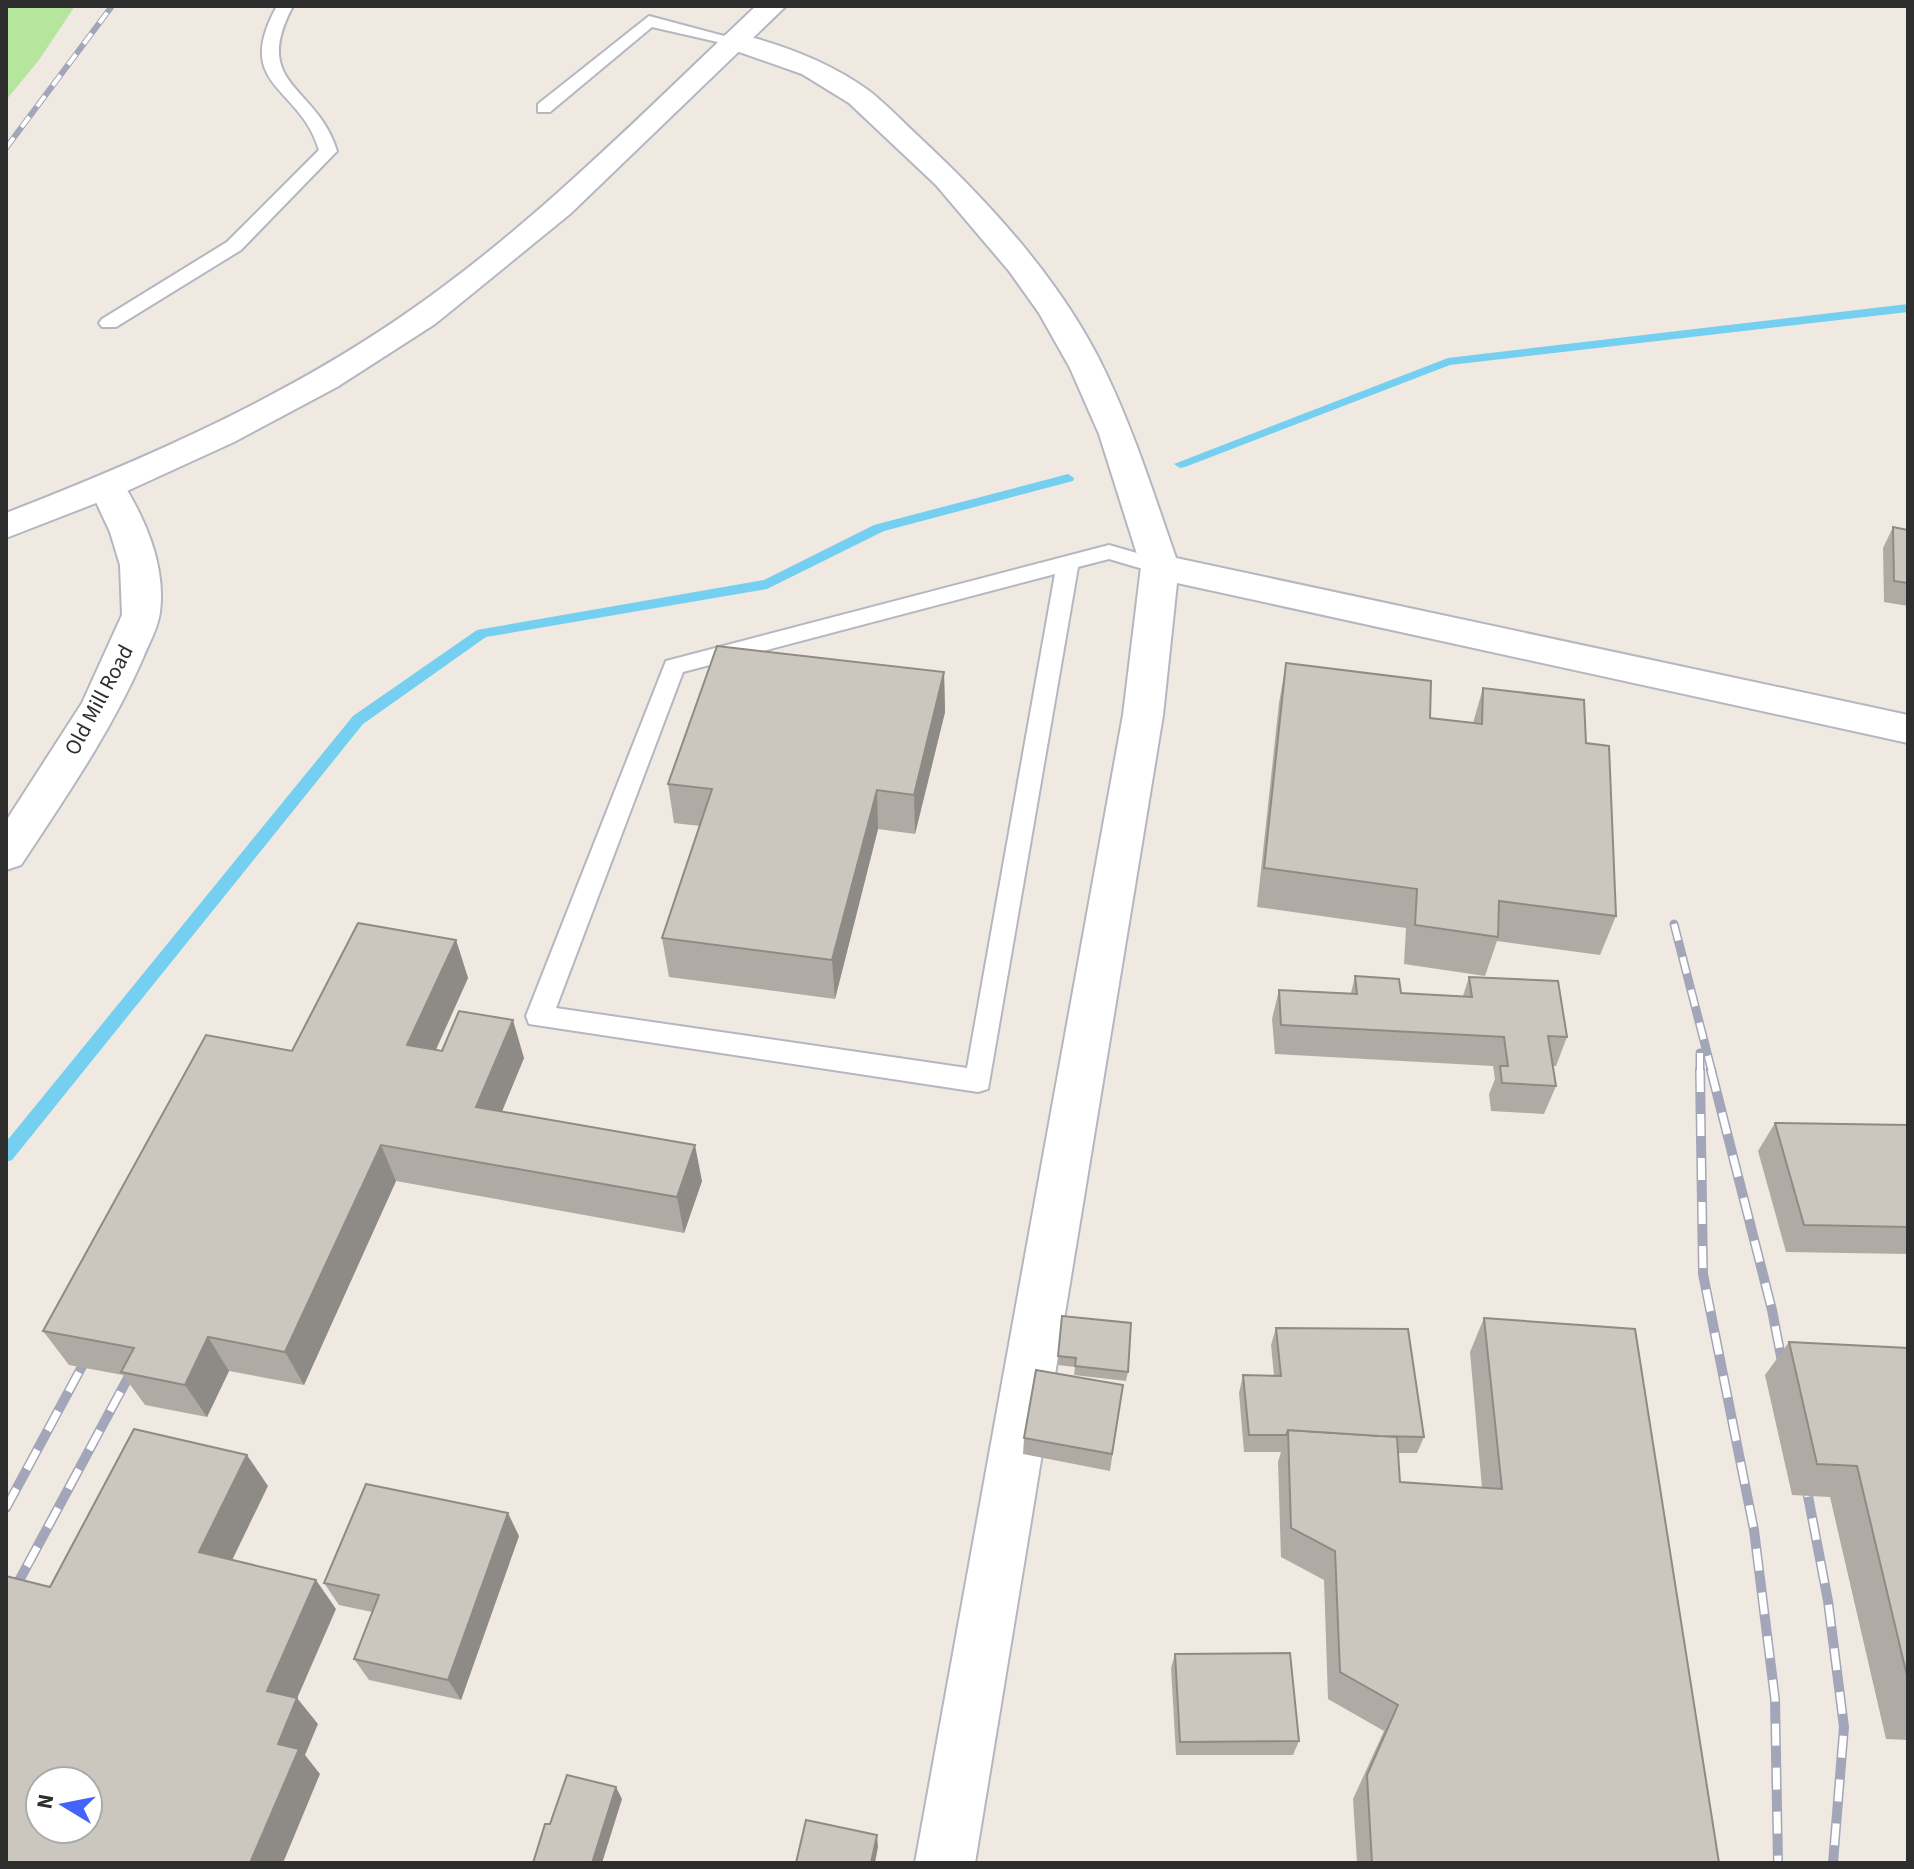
<svg xmlns="http://www.w3.org/2000/svg" width="1914" height="1869" font-family="'Source Sans 3',sans-serif">
  <style>
    .green { fill: #b6e59e }
    .lines { fill: none; stroke-linecap: round; stroke-linejoin: round }
    .stream { fill: #75cff0; fill-rule: evenodd }
    .lane-casing { stroke: #b4b7c1; stroke-width: 4 }
    .street-casing { stroke: #b4b7c1; stroke-width: 4 }
    .secondary-casing { stroke: #b4b7c1; stroke-width: 4 }
    .lane { fill: #fff; fill-rule: evenodd }
    .street { fill: #fff; fill-rule: evenodd }
    .secondary { fill: #fff; fill-rule: evenodd }
    .rail-far2-casing { stroke: #a3a6b8; stroke-width: 6 }
    .rail-far1-casing { stroke: #a3a6b8; stroke-width: 9 }
    .rail-casing { stroke: #a3a6b8; stroke-width: 10 }
    .rail-far2 { stroke: #fff; stroke-width: 4; stroke-dasharray: 13; stroke-linecap: butt }
    .rail-far1 { stroke: #fff; stroke-width: 6; stroke-dasharray: 17; stroke-linecap: butt }
    .rail { stroke: #fff; stroke-width: 7; stroke-dasharray: 22; stroke-linecap: butt }
    .wall { fill: #afaba4 }
    .shaded-wall { fill: #8e8b86 }
    .building { fill: #cbc7bf; stroke: #8e8b86; stroke-width: 2; fill-rule: evenodd }
    .labels { text-anchor: middle; dominant-baseline: central; stroke-width: 8; stroke-linejoin: round; paint-order: stroke }
    .street-label { font-size: 22px; fill: #2e2e2e; stroke: #fff }
  </style>
  <rect width="100%" height="100%" fill="#efe9e1"/>
  <!-- green -->
  <polygon class="green" points="6,6 75,6 39,60 6,100"/>
  <g class="lines">
    <!-- stream -->
    <g class="stream">
      <polygon points="1908,304 1908,312 1450,365 1185,467 1180,468 1174,464 1448,358"/>
      <polygon points="1068,474 1074,478 1073,481 884,531 767,589 486,637 363,724 12,1160 6,1162 6,1142 353,716 477,630 764,580 874,525"/>
    </g>
    <!-- lane casing -->
    <g class="lane-casing">
      <g id="lane">
        <path d="M277 6H293C250 86 317 85 337 151L241 250 116 327H102L99 323 102 319 227 242 319 150C300 85 232 87 277 6Z"/>
        <polygon points="649,16 743,41 735,46 652,27 550,112 538,112 538,104"/>
        <path d="M1109 545 1168 562 1171 567 1160 574 1109 559 1078 567 988 1089 978 1092 529 1024 526 1016 666 661ZM1055 574 967 1068 556 1008 683 672Z"/>
      </g>
    </g>
    <!-- street casing -->
    <g class="street-casing">
      <g id="street">
        <path d="M735 33C781 44 829 62 868 90 885 103 901 120 917 135 989 202 1062 281 1105 371 1134 431 1154 495 1176 558L1908 715V743L1177 583 1163 715 975 1863H915L1123 715 1141 567 1099 434 1070 368 1039 313 1009 271 936 185 849 103 802 74 725 47 721 41 725 35Z"/>
        <path d="M107 476 120 479C145 517 166 566 160 612 158 628 149 643 143 658 111 732 65 798 21 865L6 870V821L82 703 122 615 120 565 110 532 89 487 94 479Z"/>
      </g>
    </g>
    <!-- secondary casing -->
    <g class="secondary-casing">
      <path id="secondary" d="M756 6H786L570 214 435 324 337 387 234 442 127 491 6 538V513C147 458 287 397 411 310 537 222 645 111 756 6Z"/>
    </g>
    <!-- lane -->
    <use href="#lane" class="lane"/>
    <!-- street -->
    <use href="#street" class="street"/>
    <!-- secondary -->
    <use href="#secondary" class="secondary"/>
    <!-- rail-far2 casing -->
    <g class="rail-far2-casing">
      <polyline id="rail-far2" points="6,148 112,6"/>
    </g>
    <!-- rail-far1 casing -->
    <g class="rail-far1-casing">
      <g id="rail-far1">
        <polyline points="1674,924 1712,1072"/>
        <polyline points="1700,1053 1700,1072"/>
      </g>
    </g>
    <!-- rail casing -->
    <g class="rail-casing">
      <g id="rail">
        <polyline points="1700,1070 1703,1274 1754,1530 1775,1699 1778,1863"/>
        <polyline points="1711,1070 1772,1310 1785,1377"/>
        <polyline points="1804,1475 1828,1601 1844,1727 1833,1863"/>
        <polyline points="6,1508 93,1346"/>
        <polyline points="6,1605 137,1361"/>
      </g>
    </g>
    <!-- rail-far2 -->
    <use href="#rail-far2" class="rail-far2"/>
    <!-- rail-far1 -->
    <use href="#rail-far1" class="rail-far1"/>
    <!-- rail -->
    <use href="#rail" class="rail"/>
  </g>
  <!-- wall -->
  <g class="wall">
    <polygon points="1893,527 1908,530 1908,606 1884,602 1883,548"/>
    <polygon points="1286,663 1430,718 1473,723 1483,688 1586,743 1616,916 1600,955 1497,941 1485,976 1404,964 1406,928 1257,907 1279,703"/>
    <polygon points="944,672 945,712 915,834 878,829 835,999 669,977 662,938 700,826 674,823 668,784"/>
    <polygon points="456,940 468,978 436,1050 524,1058 502,1111 702,1181 684,1233 396,1181 304,1385 229,1371 207,1417 145,1405 123,1375 69,1365 43,1331 292,1051"/>
    <polygon points="1355,976 1401,993 1463,996 1469,977 1567,1037 1556,1066 1553,1066 1556,1086 1544,1114 1491,1111 1489,1094 1495,1079 1493,1066 1275,1054 1272,1019 1279,990 1351,993"/>
    <polygon points="1775,1123 1908,1125 1908,1254 1786,1252 1758,1151"/>
    <polygon points="1062,1316 1128,1372 1126,1381 1074,1375 1075,1367 1058,1365"/>
    <polygon points="1484,1318 1719,1863 1357,1863 1353,1799 1384,1731 1328,1699 1324,1580 1281,1557 1278,1462 1281,1452 1244,1452 1239,1393 1243,1375 1274,1376 1271,1345 1276,1328 1424,1437 1417,1453 1398,1453 1400,1482 1482,1488 1470,1352"/>
    <polygon points="1789,1342 1908,1348 1908,1740 1886,1739 1830,1497 1792,1495 1765,1375"/>
    <polygon points="1123,1385 1110,1471 1023,1454 1024,1438"/>
    <polygon points="519,1536 461,1700 369,1680 354,1659 372,1612 339,1605 324,1583"/>
    <polygon points="1175,1654 1299,1741 1293,1755 1176,1755 1171,1668"/>
  </g>
  <!-- shaded-wall -->
  <g class="shaded-wall">
    <polygon points="944,672 945,712 915,834 914,795"/>
    <polygon points="877,790 878,829 835,999 832,960"/>
    <polygon points="456,940 468,978 421,1082 407,1045"/>
    <polygon points="513,1020 524,1058 489,1143 476,1107"/>
    <polygon points="381,1145 396,1181 304,1385 285,1352"/>
    <polygon points="695,1145 702,1181 684,1233 677,1197"/>
    <polygon points="208,1337 229,1371 207,1417 185,1385"/>
    <polygon points="247,1455 268,1486 222,1581 199,1552"/>
    <polygon points="508,1513 519,1536 461,1700 448,1680"/>
    <polygon points="316,1580 336,1609 289,1717 267,1691"/>
    <polygon points="297,1698 318,1724 305,1755 320,1774 283,1863 250,1863 278,1744"/>
    <polygon points="616,1787 622,1799 602,1863 592,1863"/>
    <polygon points="877,1835 878,1847 875,1863 871,1863"/>
  </g>
  <!-- building -->
  <g class="building">
    <polygon points="1893,527 1908,530 1908,583 1894,581"/>
    <polygon points="717,646 944,672 914,795 877,790 832,960 662,938 712,789 668,784"/>
    <polygon points="1286,663 1431,681 1430,718 1482,724 1483,688 1584,700 1586,743 1609,746 1616,916 1499,901 1498,937 1415,925 1417,889 1264,868"/>
    <polygon points="358,923 456,940 407,1045 442,1051 459,1011 513,1020 476,1107 695,1145 677,1197 381,1145 285,1352 208,1337 185,1385 121,1372 134,1348 43,1331 206,1035 292,1051"/>
    <polygon points="1355,976 1399,979 1401,993 1472,997 1469,977 1558,981 1567,1037 1548,1036 1556,1086 1502,1083 1500,1066 1508,1066 1504,1037 1281,1025 1279,990 1357,994"/>
    <polygon points="1775,1123 1908,1125 1908,1227 1804,1225"/>
    <polygon points="1062,1316 1131,1323 1128,1372 1075,1366 1076,1358 1058,1356"/>
    <polygon points="1484,1318 1635,1329 1719,1863 1372,1863 1367,1775 1398,1705 1340,1672 1335,1551 1291,1528 1288,1430 1397,1437 1400,1482 1502,1489"/>
    <polygon points="1276,1328 1408,1329 1424,1437 1379,1436 1288,1430 1286,1435 1249,1435 1243,1375 1281,1376"/>
    <polygon points="1789,1342 1908,1348 1908,1680 1857,1466 1817,1464"/>
    <polygon points="1036,1370 1123,1385 1112,1454 1024,1438"/>
    <path d="M134 1429 247 1455 199 1552 316 1580 267 1691 297 1698 278 1744 299 1749 250 1863H6V1576L50 1587ZM40 1781H88V1829H40Z"/>
    <polygon points="366,1484 508,1513 448,1680 354,1659 379,1595 324,1583"/>
    <polygon points="1290,1653 1299,1741 1180,1742 1175,1654"/>
    <polygon points="567,1775 616,1787 592,1863 533,1863 545,1824 550,1824"/>
    <polygon points="806,1820 877,1835 871,1863 796,1863"/>
  </g>
  <g class="labels">
    <!-- street labels -->
    <g class="street-label">
      <text transform="translate(99 700) rotate(-62)">Old Mill Road</text>
    </g>
  </g>
  <!-- border -->
  <rect width="1914" height="1869" fill="none" stroke="#2e2e2e" stroke-width="16"/>
  <!-- north arrow -->
  <g transform="translate(64 1805) rotate(280)"><circle r="38" fill="#ffffff" stroke="#ababab" stroke-width="2"/>
  <path d="M0-6L14 30L0 20L-14 30Z" fill="#4264fb"/>
  <text y="-12" font-size="22" font-weight="bold" text-anchor="middle" fill="#2e2e2e">N</text>
  </g>
</svg>
